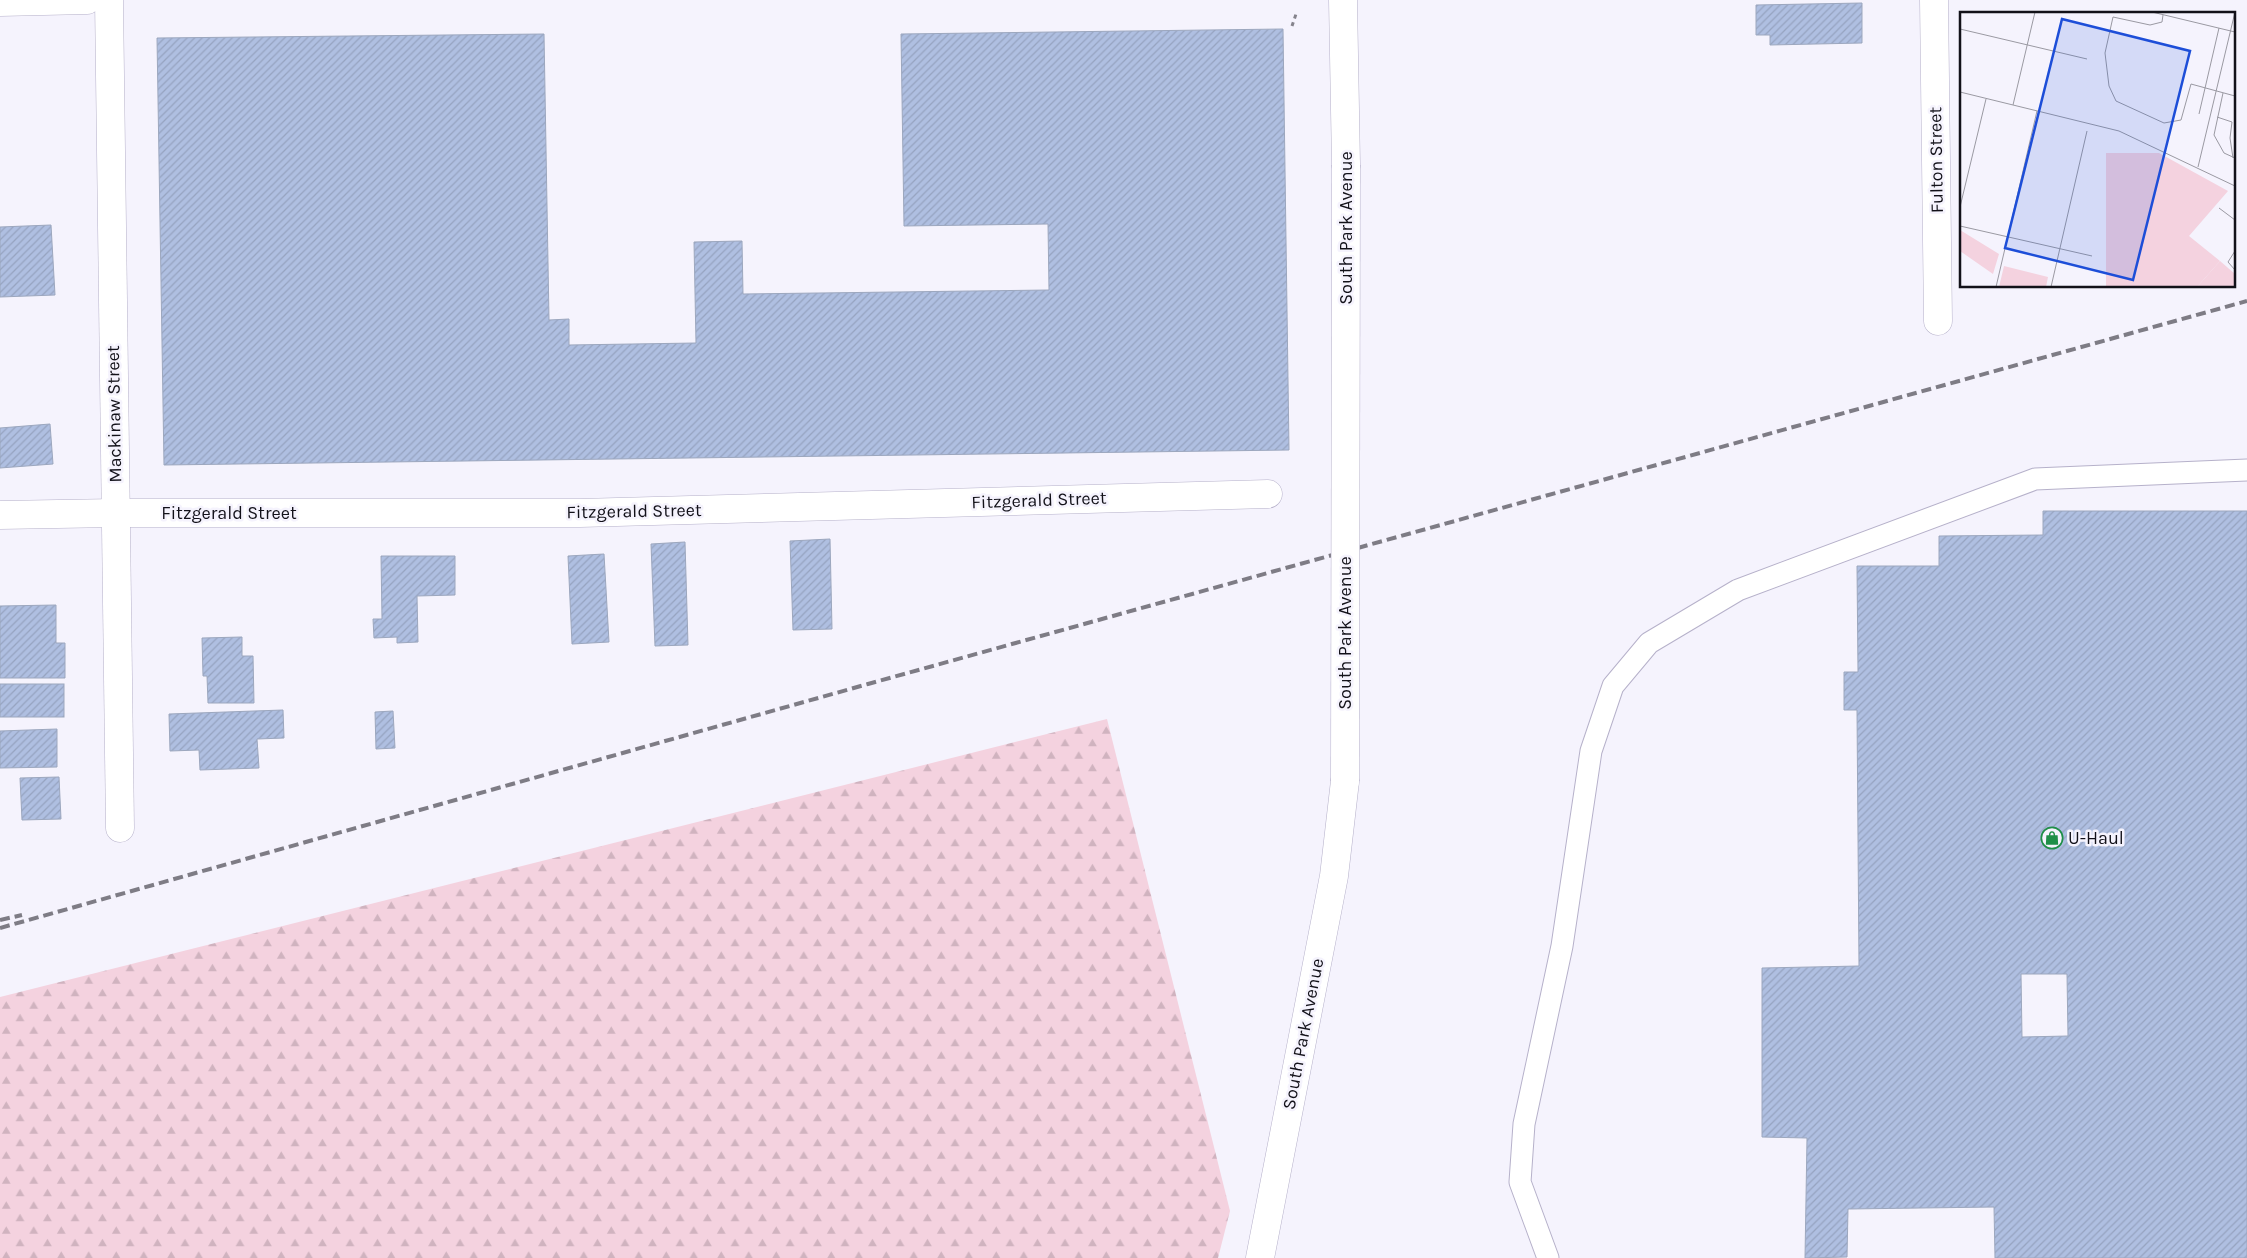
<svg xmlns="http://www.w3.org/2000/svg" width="2247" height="1258" font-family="Karla,sans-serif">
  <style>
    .forest { fill: url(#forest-firs) }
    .building { fill: url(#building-hatch); stroke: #9ca7be; fill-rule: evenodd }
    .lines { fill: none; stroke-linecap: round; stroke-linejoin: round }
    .lane-casing { stroke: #b6b1ca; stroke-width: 23 }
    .street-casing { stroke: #b6b1ca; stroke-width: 29 }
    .secondary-casing { stroke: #b6b1ca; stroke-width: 29 }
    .path { stroke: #85838c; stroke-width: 3; stroke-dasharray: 4 4; stroke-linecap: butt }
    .lane { stroke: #fff; stroke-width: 21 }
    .street { stroke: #fff; stroke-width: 28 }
    .secondary { stroke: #fff; stroke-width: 28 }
    .rail { stroke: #7e7c85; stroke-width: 4; stroke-dasharray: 10 5; stroke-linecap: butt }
    .secondary-bridge-casing { stroke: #b6b1ca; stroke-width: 29; stroke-linecap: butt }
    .secondary-bridge { stroke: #fff; stroke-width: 28 }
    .labels { text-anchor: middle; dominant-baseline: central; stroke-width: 5; stroke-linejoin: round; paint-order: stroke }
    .street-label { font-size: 18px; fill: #121119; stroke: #f5f3fd }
    .poi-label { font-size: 18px; fill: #121119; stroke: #f5f3fd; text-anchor: start }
    .inset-road { fill: none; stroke: #9a99a2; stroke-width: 1 }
    .view { fill: #1d4ed8; fill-opacity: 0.15; stroke: #1d4ed8; stroke-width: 2.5 }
    .inset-edge { fill: none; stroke: #121119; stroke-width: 2.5 }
  </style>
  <defs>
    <pattern id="forest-firs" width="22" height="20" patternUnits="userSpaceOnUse" patternTransform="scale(1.25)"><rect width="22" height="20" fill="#f4d2df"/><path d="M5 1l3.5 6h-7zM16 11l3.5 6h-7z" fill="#d0b3bf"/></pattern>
    <pattern id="building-hatch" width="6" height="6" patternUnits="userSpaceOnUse" patternTransform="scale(1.25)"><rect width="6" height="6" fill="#afbfe1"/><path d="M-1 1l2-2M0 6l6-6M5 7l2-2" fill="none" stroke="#96a3c0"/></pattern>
  </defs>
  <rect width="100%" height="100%" fill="#f5f3fd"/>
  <!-- forest -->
  <polygon class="forest" points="1107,719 1230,1211 1218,1258 0,1258 0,997"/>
  <!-- building -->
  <g class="building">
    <polygon points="1862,3 1862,43 1770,45 1770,35 1756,35 1756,5"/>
    <polygon points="1283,29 1289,450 164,465 157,38 544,34 549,320 569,319 569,345 696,343 694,242 742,241 743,294 1049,290 1048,224 904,226 901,34"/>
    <polygon points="51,225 55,295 0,297 0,227"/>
    <polygon points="50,424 53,464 0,468 0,428"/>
    <path d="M2043 511H2247V1258H1995L1994 1207 1848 1209 1847 1257 1805 1258 1807 1138 1762 1137V968L1859 966 1857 710H1844V672H1858L1857 566H1939V536L2043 535ZM2021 974H2067L2068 1036 2022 1037Z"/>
    <polygon points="830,539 832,629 793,630 790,541"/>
    <polygon points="685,542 688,645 655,646 651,544"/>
    <polygon points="604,554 609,642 572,644 568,556"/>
    <polygon points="381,556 455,556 455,595 417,596 418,642 397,643 397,637 374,638 373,619 382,619"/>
    <polygon points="56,605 56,643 65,643 65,678 0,678 0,606"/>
    <polygon points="242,637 242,656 253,656 254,703 208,703 207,676 203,676 202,638"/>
    <rect x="0" y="684" width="64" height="33"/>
    <polygon points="283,710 284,738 257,739 259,768 200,770 199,750 170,751 169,714"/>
    <polygon points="393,711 395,748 376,749 375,712"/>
    <polygon points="57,729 57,767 0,768 0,731"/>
    <polygon points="59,777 61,819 22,820 20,778"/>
  </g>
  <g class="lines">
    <!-- lane casing -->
    <g class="lane-casing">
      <polyline id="lane" points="1548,1258 1520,1182 1524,1124 1562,946 1591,751 1613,686 1649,643 1738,590 2035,479 2247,470"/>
    </g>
    <!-- street casing -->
    <g class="street-casing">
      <g id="street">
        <polyline points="109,0 120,828"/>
        <polyline points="1934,0 1938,321"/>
        <polyline points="0,2 87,0"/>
        <polyline points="0,515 115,513 580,513 1268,494"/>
      </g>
    </g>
    <!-- secondary casing -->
    <g class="secondary-casing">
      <g id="secondary">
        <polyline points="1343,0 1346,165"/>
        <polyline points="1260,1258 1334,876 1345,781"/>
      </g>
    </g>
    <!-- path -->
    <polyline class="path" points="1292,26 1296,14"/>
    <!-- lane -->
    <use href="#lane" class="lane"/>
    <!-- street -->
    <use href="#street" class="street"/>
    <!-- secondary -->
    <use href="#secondary" class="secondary"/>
    <!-- rail -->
    <g class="rail">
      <polyline points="0,920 22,915"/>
      <polyline points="0,928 868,684 2247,301"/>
    </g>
    <!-- secondary-bridge casing -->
    <g class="secondary-bridge-casing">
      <polyline id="secondary-bridge" points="1345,781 1346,165"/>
    </g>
    <!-- secondary-bridge -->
    <use href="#secondary-bridge" class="secondary-bridge"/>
  </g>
  <!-- icons -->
  <defs>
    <g id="shop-ring" transform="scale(1.125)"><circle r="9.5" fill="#f5f3fd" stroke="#1f8f48" stroke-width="1.5"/><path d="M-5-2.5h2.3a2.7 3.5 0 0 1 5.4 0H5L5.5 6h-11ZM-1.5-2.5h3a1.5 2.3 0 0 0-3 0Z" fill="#1f8f48"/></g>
  </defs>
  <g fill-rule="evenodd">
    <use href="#shop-ring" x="2052" y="838"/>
  </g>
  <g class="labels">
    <!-- street labels -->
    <g class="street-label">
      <text transform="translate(1936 160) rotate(-91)">Fulton Street</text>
      <text transform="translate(1346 228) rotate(-90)">South Park Avenue</text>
      <text transform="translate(114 414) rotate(-91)">Mackinaw Street</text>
      <text transform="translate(1039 500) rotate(-2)">Fitzgerald Street</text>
      <text transform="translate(634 511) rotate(-1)">Fitzgerald Street</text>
      <text x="229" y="513">Fitzgerald Street</text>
      <text transform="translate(1345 633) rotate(-90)">South Park Avenue</text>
      <text transform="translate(1303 1034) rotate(-79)">South Park Avenue</text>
    </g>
    <!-- poi labels -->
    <g class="poi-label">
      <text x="2068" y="838">U-Haul</text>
    </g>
  </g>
  <!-- overview -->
  <g transform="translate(1960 12)">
    <rect width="275" height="275" fill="#f5f3fd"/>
    <path d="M0 218 39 242 33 262 0 239ZM44 254 88 265 86 275H39Z" fill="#f4d2df"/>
    <path d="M146 141H199L268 179 229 224 260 249 237 275H146Z" fill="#f4d2df"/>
    <path d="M260 249 275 262V275H237Z" fill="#f4d2df"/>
    <path class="inset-road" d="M192 0 275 20M203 3 202 10 190 13 153 5 145 41 149 74 156 89 204 111 221 108 231 72 275 84M0 17 127 47M0 80 159 119 275 174M263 81 254 123 264 141 275 146M53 93 75 0M239 102 259 16M257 105 272 110 270 126 273 146M238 155 275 0M0 195 26 87M259 196 275 208M0 214 132 244M275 239 268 250 275 258M36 275 77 99M91 275 127 119"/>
    <path class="view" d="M102 7 230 39 173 268 45 236Z"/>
    <rect width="275" height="275" class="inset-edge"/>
  </g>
</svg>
